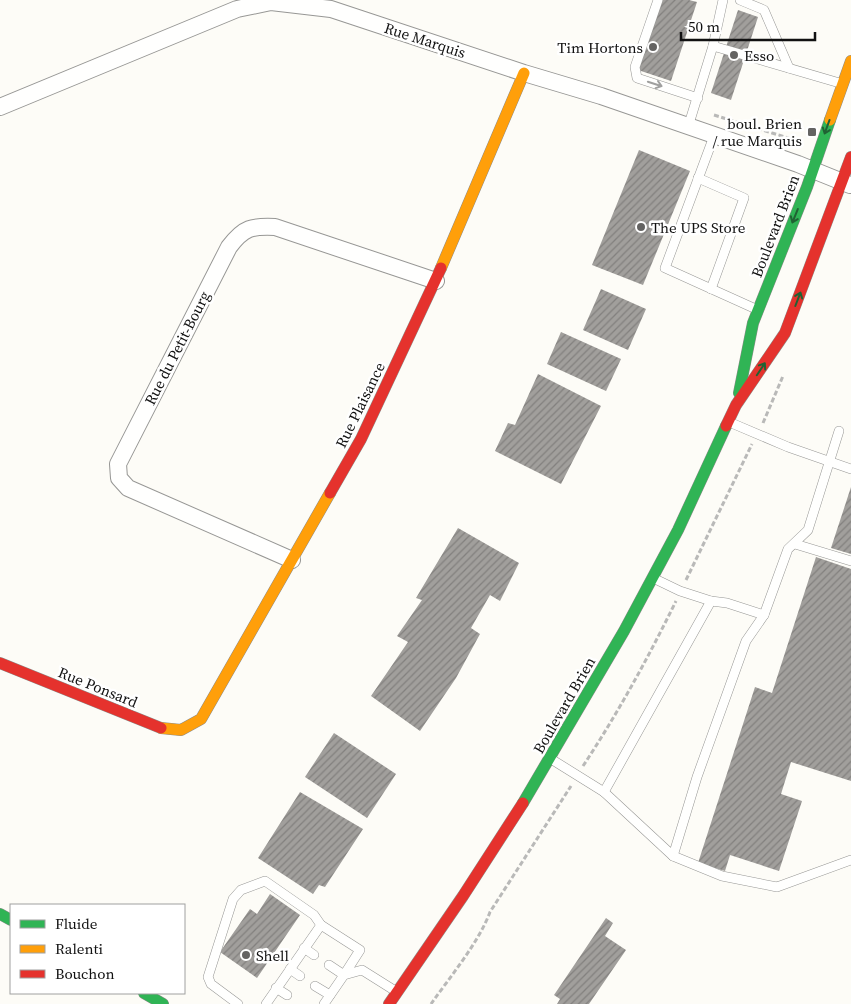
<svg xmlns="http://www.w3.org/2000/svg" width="851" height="1004" font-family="'Source Serif 4',serif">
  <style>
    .building { fill: url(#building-hatch) }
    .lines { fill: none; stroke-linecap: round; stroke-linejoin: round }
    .lane-casing { stroke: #979795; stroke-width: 10 }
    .street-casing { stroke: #979795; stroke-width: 18 }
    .fast-casing { stroke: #8e8d8b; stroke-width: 12 }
    .slow-casing { stroke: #8e8d8b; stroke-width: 12 }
    .jam-casing { stroke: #8e8d8b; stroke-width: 12 }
    .path { stroke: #b9b9b8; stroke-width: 3; stroke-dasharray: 5 2.5; stroke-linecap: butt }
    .lane { stroke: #fffffe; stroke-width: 9 }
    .street { stroke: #fffffe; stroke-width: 16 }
    .fast { stroke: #30b455; stroke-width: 11 }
    .slow { stroke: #ff9f0a; stroke-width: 11 }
    .jam { stroke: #e5322d; stroke-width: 11 }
    .oneway { stroke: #a0a09f }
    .oneway2 { stroke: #206233 }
    .poi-dot { fill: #646362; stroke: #fff; stroke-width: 2 }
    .labels { text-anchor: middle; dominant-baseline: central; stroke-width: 5; stroke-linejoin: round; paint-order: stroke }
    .street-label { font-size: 15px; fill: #111; stroke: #fff }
    .poi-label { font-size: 15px; fill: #111; stroke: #fff; text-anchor: start }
  </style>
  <defs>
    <pattern id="building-hatch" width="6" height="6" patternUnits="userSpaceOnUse" patternTransform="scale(1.25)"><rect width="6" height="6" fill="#a19f9c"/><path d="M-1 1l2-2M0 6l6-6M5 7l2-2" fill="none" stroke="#82807e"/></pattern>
  </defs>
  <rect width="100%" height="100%" fill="#fdfcf7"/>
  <!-- building -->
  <g class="building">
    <polygon points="661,0 689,0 697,2 671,81 638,70"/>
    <polygon points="738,10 758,17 731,100 711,93"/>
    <polygon points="639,150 690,171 643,285 592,265"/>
    <polygon points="601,289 646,309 628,350 583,330"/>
    <polygon points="561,332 621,359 606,391 547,364"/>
    <polygon points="538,374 601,406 561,484 495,451 508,423 515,425"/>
    <polygon points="851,487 851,554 831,548"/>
    <polygon points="458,528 519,563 500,601 490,595 471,628 480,634 456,678 420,731 371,696 408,642 397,636 422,600 416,598"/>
    <polygon points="816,557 851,569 851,781 791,762 781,794 802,801 779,871 730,855 725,871 698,863 755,687 772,693"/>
    <polygon points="334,733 396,774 367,818 305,777"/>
    <polygon points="300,792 363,829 325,887 319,885 313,894 258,858"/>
    <polygon points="270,894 300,915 257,978 220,952 250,909 257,914"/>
    <polygon points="606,918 613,923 605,936 626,950 589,1004 557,1004 560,999 554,995"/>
  </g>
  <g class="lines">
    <!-- lane casing -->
    <g class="lane-casing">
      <g id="lane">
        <polyline points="658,0 635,67 637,78 698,98"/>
        <polyline points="740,0 764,10 789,68"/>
        <polyline points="713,46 723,0"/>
        <polyline points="688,127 713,46 843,84"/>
        <polyline points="714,136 665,268 758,310"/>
        <polyline points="698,178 744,198 711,289"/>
        <polyline points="729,422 788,447 851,469"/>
        <polyline points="795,544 851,561"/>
        <polyline points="653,578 680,591 711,601 727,603 764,615"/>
        <polyline points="551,759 604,792 673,856 697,777 746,641 764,615 788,549 808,530 839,431"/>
        <polyline points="604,792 711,601"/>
        <polyline points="673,856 722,876 777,887 851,860"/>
        <polyline points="304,948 314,955"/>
        <polyline points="290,969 300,976"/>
        <polyline points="315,986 330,995"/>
        <polyline points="276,988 287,995"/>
        <polyline points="238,1004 211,984 208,977 233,899 241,890 265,881 314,915 321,925"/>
        <polyline points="266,1004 321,925 360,950 344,975 329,965"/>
        <polyline points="324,1004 344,975 362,970 397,992"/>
      </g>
    </g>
    <!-- street casing -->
    <g class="street-casing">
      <g id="street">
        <polyline points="0,107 237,9 271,2 331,9 524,73 601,96 798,164 850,185"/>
        <path d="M292 560 128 488 119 478 118 464 229 247C244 227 252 226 275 227L436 281"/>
      </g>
    </g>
    <!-- fast casing -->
    <g class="fast-casing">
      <g id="fast">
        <polyline points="739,393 753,323 807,187 830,120"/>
        <polyline points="523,803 624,631 678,530 726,426"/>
        <polyline points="0,914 11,920"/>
        <polyline points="144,993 163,1004"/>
      </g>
    </g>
    <!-- slow casing -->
    <g class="slow-casing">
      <g id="slow">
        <polyline points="830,120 851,61"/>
        <polyline points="441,268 524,73"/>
        <polyline points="161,728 181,730 201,719 330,493"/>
      </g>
    </g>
    <!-- jam casing -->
    <g class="jam-casing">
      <g id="jam">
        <polyline points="726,426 736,405 785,333 851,157"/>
        <polyline points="330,493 361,439 441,268"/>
        <polyline points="0,663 161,728"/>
        <polyline points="389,1004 463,896 523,803"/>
      </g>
    </g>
    <!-- path -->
    <g class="path">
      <polyline points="714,115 801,142"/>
      <polyline points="763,423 783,376"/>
      <polyline points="686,580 752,444"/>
      <path d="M583 766C618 713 648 658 676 601"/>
      <path d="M431 1004C450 977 479 942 490 912L571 786"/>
    </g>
    <!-- lane -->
    <use href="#lane" class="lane"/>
    <!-- street -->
    <use href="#street" class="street"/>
    <!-- fast -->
    <use href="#fast" class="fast"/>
    <!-- slow -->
    <use href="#slow" class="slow"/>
    <!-- jam -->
    <use href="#jam" class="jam"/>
  </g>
  <!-- one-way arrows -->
  <defs><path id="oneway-shaft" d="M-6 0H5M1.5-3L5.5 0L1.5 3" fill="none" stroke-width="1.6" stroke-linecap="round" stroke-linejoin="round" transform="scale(1.25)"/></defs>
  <use class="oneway" href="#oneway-shaft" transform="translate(655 84) rotate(18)"/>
  <g class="oneway2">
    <use href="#oneway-shaft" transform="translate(827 127) rotate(110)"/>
    <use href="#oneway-shaft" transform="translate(795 216) rotate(112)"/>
    <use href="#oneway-shaft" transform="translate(798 299) rotate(-69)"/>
    <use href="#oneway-shaft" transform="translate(761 369) rotate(-56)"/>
  </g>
  <!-- markers -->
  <g class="poi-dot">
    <circle cx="653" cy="47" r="5"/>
    <circle cx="734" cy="55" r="5"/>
    <rect x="807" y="127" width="10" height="10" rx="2.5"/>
    <circle cx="641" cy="227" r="5"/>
    <circle cx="246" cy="955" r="5"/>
  </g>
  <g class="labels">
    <!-- street labels -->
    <g class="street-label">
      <text transform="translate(425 40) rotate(18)">Rue Marquis</text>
      <text transform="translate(775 226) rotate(-69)">Boulevard Brien</text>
      <text transform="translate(177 348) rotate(-63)">Rue du Petit-Bourg</text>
      <text transform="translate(360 405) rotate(-64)">Rue Plaisance</text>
      <text transform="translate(98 687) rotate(22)">Rue Ponsard</text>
      <text transform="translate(564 705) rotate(-60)">Boulevard Brien</text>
    </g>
    <!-- poi labels -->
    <g class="poi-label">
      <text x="643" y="47" text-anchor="end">Tim Hortons</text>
      <text x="744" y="55">Esso</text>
      <text x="802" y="123" text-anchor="end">boul. Brien<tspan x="802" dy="17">/ rue Marquis</tspan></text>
      <text x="651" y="227">The UPS Store</text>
      <text x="256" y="955">Shell</text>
    </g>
  </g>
  <!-- legend -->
  <rect x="10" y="904" width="175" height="90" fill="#ffffff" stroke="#a0a0a0"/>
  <rect x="20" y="920" width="25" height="8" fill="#30b455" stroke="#a0a0a0"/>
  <text x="55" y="929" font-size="15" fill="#111111">Fluide</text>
  <rect x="20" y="945" width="25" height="8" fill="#ff9f0a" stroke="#a0a0a0"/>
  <text x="55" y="954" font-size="15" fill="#111111">Ralenti</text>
  <rect x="20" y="970" width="25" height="8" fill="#e5322d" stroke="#a0a0a0"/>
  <text x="55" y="979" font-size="15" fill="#111111">Bouchon</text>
  <!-- scale -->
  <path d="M681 32v8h134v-8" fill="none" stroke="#111111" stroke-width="2.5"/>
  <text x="688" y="32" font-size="15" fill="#111111" stroke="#ffffff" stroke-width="4" paint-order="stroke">50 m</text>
</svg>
